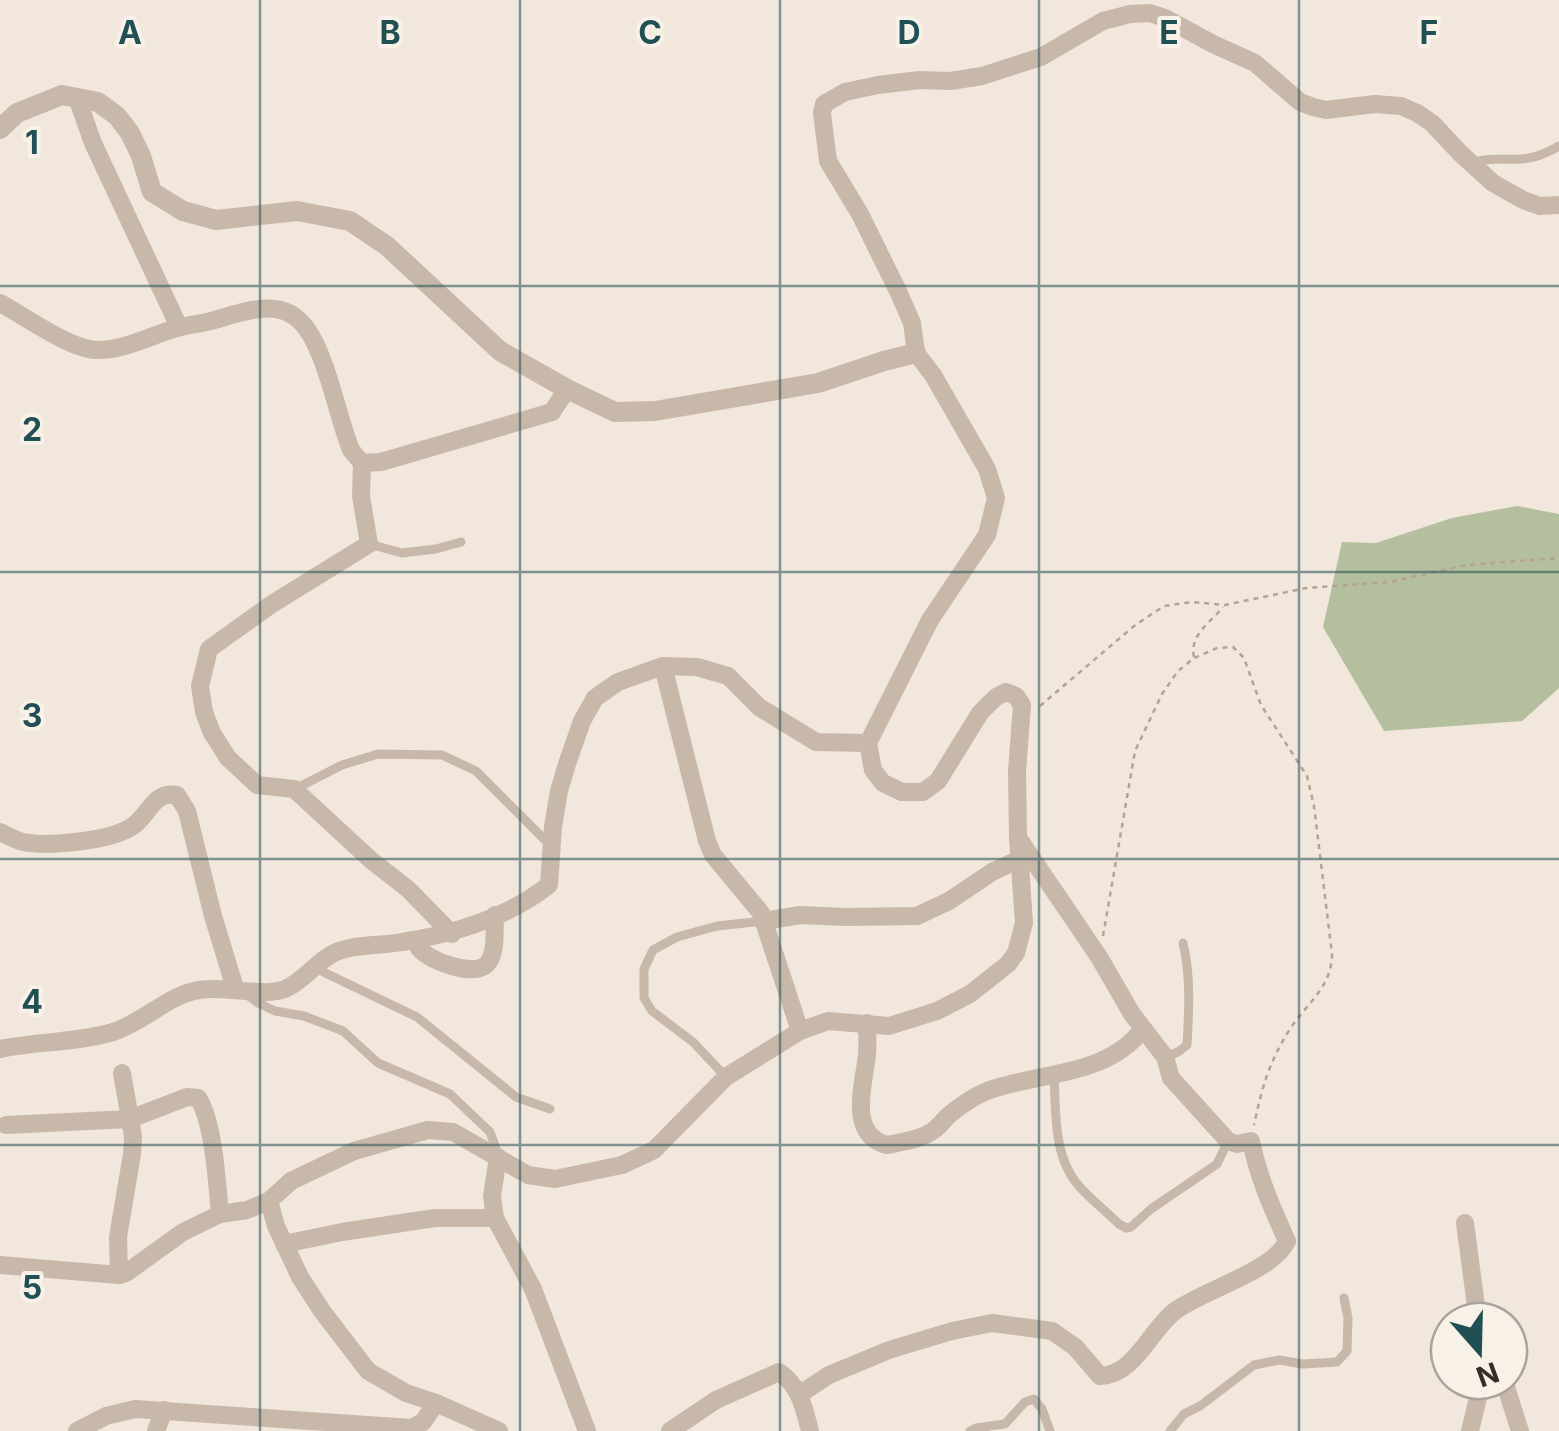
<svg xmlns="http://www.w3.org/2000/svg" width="1559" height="1431" font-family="Inter,sans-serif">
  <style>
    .green { fill: #b3bf9d }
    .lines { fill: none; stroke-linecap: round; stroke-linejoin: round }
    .path { stroke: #b4a293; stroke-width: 2.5; stroke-dasharray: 5 5; stroke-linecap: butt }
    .service { stroke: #c8b8a9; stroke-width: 9 }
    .minor { stroke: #c8b8a9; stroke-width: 18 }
    .tertiary { stroke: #c8b8a9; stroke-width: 20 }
    .grid { fill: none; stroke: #205054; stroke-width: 2.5; stroke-opacity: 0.55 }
    .grid-label { font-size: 32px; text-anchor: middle; font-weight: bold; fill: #205054; stroke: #f8f1e8; stroke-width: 8; stroke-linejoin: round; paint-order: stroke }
  </style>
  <rect width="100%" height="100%" fill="#f1e7dc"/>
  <!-- green -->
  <polygon class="green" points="1517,506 1559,514 1559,688 1522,721 1384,731 1323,627 1342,542 1376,543 1452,518"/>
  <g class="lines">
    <!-- path -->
    <g class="path">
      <path d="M1194 657C1189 635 1211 622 1223 607"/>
      <polyline points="1040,706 1134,626 1164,606 1192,602 1225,605 1306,588 1390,582 1466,565 1559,558"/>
      <path d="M1103 936 1135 751 1162 694 1178 671 1194 658 1217 648 1233 647 1244 658 1261 705 1307 776 1314 806 1332 954C1332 987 1307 1003 1290 1029 1269 1062 1262 1087 1254 1125"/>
    </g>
    <!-- service -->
    <g class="service">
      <path d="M1472 163C1489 157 1502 160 1520 159 1534 159 1547 153 1559 146"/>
      <polyline points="369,544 402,553 436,549 461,542"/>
      <polyline points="295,789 342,765 378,754 442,755 476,771 550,845"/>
      <polyline points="315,968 417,1017 516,1097 550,1109"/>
      <polyline points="246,994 258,1003 275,1011 304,1016 343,1031 378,1063 450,1094 490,1132 498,1154"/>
      <path d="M1165 1057 1178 1052 1187 1045C1189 1010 1191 977 1183 943"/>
      <path d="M1054 1075C1056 1111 1053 1156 1078 1185 1090 1199 1106 1211 1119 1224L1126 1228 1131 1227 1151 1209 1217 1164 1228 1141"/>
      <polyline points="726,1077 693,1042 652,1011 644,998 644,969 653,950 677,937 717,926 764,921"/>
      <polyline points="970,1431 976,1428 1005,1424 1025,1402 1034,1399 1042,1409 1050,1431"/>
      <polyline points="1170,1431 1184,1414 1200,1406 1254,1365 1279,1360 1303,1364 1337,1362 1347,1351 1348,1318 1344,1298"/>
    </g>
    <!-- minor -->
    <g class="minor">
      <polyline points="77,98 93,143 179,327"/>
      <path d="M0 303C24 316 70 349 96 350 124 351 151 335 177 328 187 325 197 324 207 322 240 314 281 293 306 328 327 356 337 415 351 450L362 463 361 496 369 544 272 604 209 649 200 686 204 712 212 733 228 758 257 785 294 789 372 861 408 889 452 934"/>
      <polyline points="362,463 381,462 552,412 567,389"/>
      <polyline points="663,666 707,841 713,855 761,913 800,1031"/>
      <path d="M0 832C7 835 15 840 23 842 49 847 111 841 133 826 150 814 153 791 177 795L187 811 213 916 235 988"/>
      <polyline points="764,921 800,915 846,917 917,916 949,901 992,872 1020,859"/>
      <path d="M416 940C417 943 417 946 419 948 427 960 474 978 487 964 497 953 494 930 495 915"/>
      <path d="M867 1023C867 1033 868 1044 867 1055 864 1084 847 1134 887 1145 901 1142 919 1140 931 1132 937 1129 943 1121 948 1116 961 1105 972 1097 987 1091 1038 1072 1106 1077 1142 1030"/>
      <path d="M0 1049C37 1041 76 1043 113 1032 142 1023 165 998 194 991 222 984 263 998 285 989 304 981 316 962 334 953 353 944 381 946 402 942 453 934 507 918 549 885L553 827 559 791 567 764 582 721 595 698 618 682 663 666 697 667 728 676 759 707 816 742 868 743"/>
      <path d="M6 1125 130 1119 187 1097 198 1098C214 1122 217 1185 220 1214"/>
      <polyline points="498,1157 492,1196 495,1218 533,1289 587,1431"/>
      <polyline points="269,1201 276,1226 300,1277 322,1311 368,1371 406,1393 436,1403 499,1431"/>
      <polyline points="1465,1223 1478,1321"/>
      <polyline points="284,1244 342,1232 435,1218 495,1218"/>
      <polyline points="0,1265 119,1275 126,1273 183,1232 220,1214 247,1210 269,1201 291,1181 354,1151 428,1130 453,1132 528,1175 555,1179 622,1165 654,1150 726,1077 800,1031 828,1021 889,1026 937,1011 970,994 1008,964 1016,953 1024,923 1018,837 1017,771 1022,705 1016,696 1006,692 996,697 980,713 938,781 923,792 902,792 883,783 873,770 868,743 930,620 987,535 996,498 987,469 933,375 916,353 912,323 898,291 860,214 828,161 822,113 824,104 845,92 878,85 920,80 950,81 982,76 1041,57 1103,21 1130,14 1150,13 1165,18 1213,44 1255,63 1300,102 1313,107 1326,110 1375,104 1401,106 1417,113 1432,123 1460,153 1493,183 1523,200 1540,206 1559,205"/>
      <polyline points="119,1275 118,1237 132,1154 133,1136 122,1073"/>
      <polyline points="1504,1381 1520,1431"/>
      <path d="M800 1394 829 1375 889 1350 952 1331 992 1323 1052 1331 1075 1347 1100 1376C1135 1375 1150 1330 1175 1311 1203 1290 1274 1271 1287 1241 1272 1208 1258 1176 1251 1141L1237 1144 1228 1141 1171 1078 1165 1057 1132 1014 1099 957 1021 842"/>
      <polyline points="77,1431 106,1416 135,1409 412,1428 423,1422 436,1403"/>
      <polyline points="156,1431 164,1410"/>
      <path d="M670 1431 716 1400 779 1372C800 1386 804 1408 810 1431"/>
      <polyline points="1470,1431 1482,1381"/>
    </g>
    <!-- tertiary -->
    <polyline class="tertiary" points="0,129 17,113 62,95 98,102 117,116 130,133 141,156 152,192 183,211 216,220 297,211 350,221 387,246 500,351 567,389 615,412 655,411 818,383 884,361 916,353"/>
  </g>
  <!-- grid -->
  <path class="grid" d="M260 0V1431M520 0V1431M780 0V1431M1039 0V1431M1299 0V1431M0 286H1559M0 572H1559M0 859H1559M0 1145H1559"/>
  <g class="grid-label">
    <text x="130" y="44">A</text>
    <text x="390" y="44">B</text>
    <text x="650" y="44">C</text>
    <text x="909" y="44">D</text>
    <text x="1169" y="44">E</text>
    <text x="1429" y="44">F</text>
    <text x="32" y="154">1</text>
    <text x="32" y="441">2</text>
    <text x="32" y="727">3</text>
    <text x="32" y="1013">4</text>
    <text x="32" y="1299">5</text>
  </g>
  <!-- north arrow -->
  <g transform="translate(1479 1351) rotate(160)"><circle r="48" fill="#f8f1e8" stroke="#aaa39b" stroke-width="2.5"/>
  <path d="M0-8L18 38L0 25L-18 38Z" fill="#205054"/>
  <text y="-15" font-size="28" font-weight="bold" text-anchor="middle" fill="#352d28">N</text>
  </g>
</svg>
